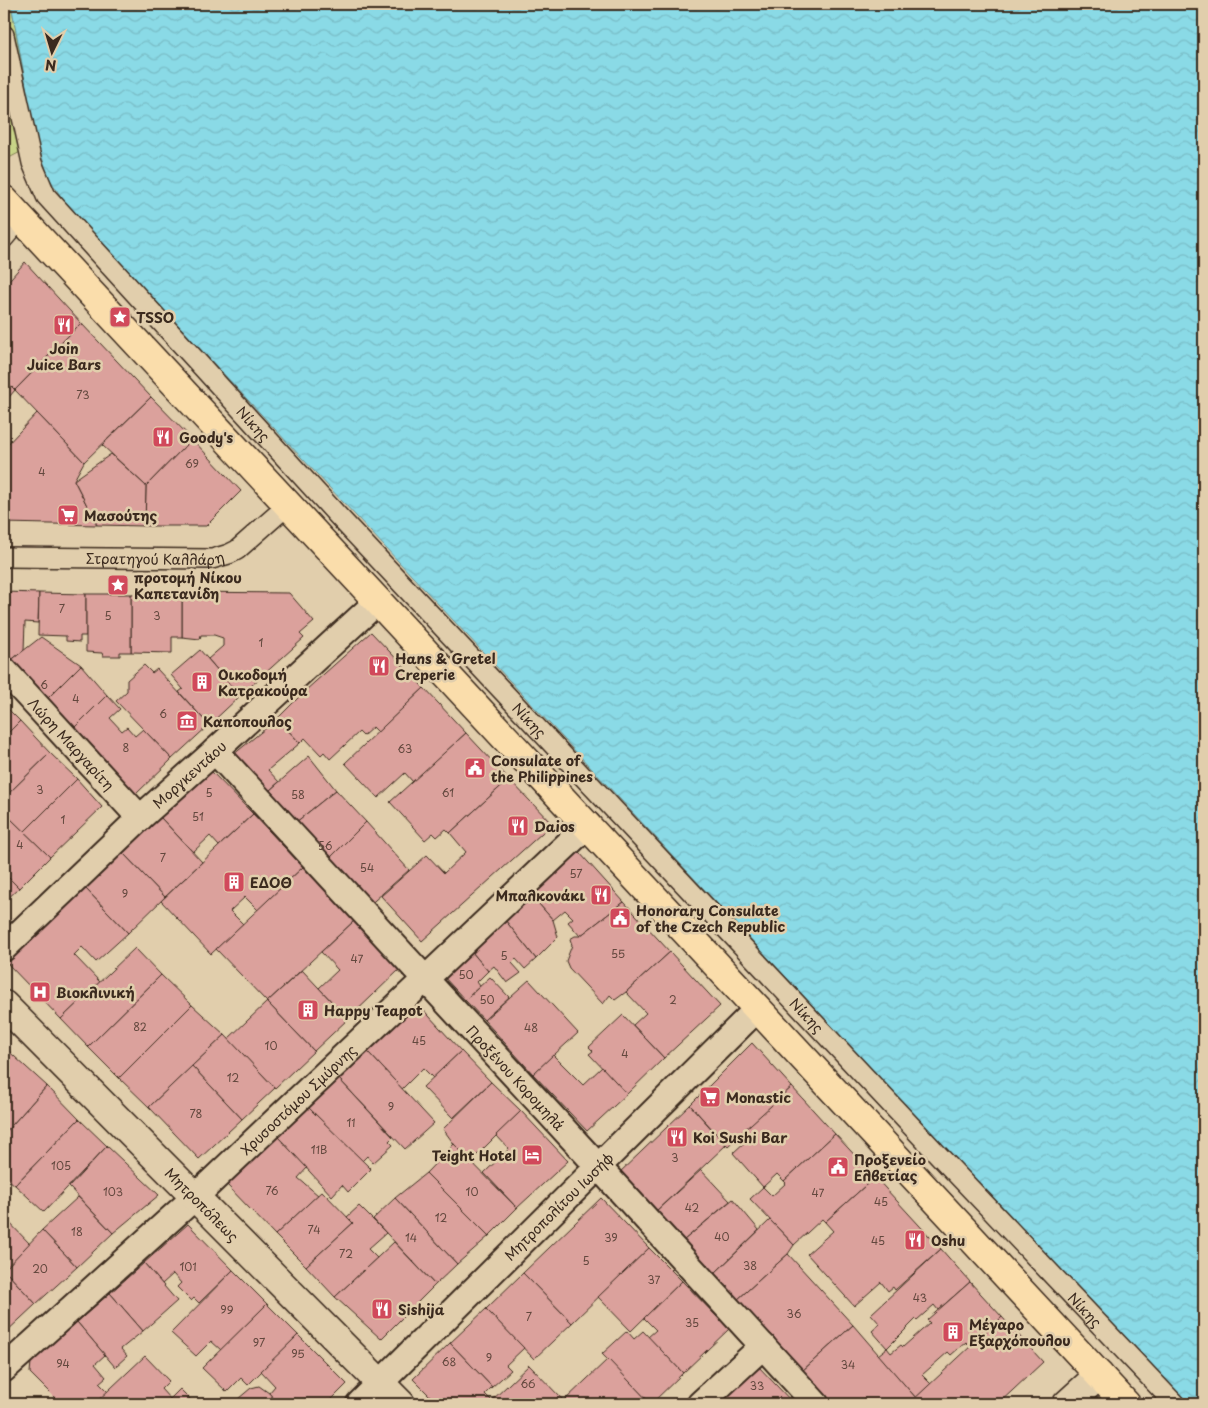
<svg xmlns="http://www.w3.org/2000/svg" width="1208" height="1408" font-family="'Playpen Sans',sans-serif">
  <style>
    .grass { fill: url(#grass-tufts); stroke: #827f52 }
    .water { fill: url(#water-waves); stroke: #6a9496 }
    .building { fill: #dba19c; stroke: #3b2a1e }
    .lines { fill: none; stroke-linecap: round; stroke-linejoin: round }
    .pedestrian-casing { stroke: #3b2a1e; stroke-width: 22 }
    .minor-casing { stroke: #3b2a1e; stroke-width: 29 }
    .secondary-casing { stroke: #3b2a1e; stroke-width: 31 }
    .primary-casing { stroke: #3b2a1e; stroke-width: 31 }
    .pedestrian { stroke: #e1ceac; stroke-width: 19 }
    .minor { stroke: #e1ceac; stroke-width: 25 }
    .secondary { stroke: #e1ceac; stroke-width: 28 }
    .primary { stroke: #faddab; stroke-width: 28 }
    .labels { text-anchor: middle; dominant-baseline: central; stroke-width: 5; stroke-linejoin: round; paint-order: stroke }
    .number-label { font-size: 11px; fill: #63483e }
    .poi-label { font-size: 14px; font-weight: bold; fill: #3b2a1e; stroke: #e1ceac; text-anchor: start }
    .street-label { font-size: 14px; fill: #3b2a1e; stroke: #e1ceac }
  </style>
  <defs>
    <pattern id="grass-tufts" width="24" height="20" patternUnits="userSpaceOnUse" patternTransform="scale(1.25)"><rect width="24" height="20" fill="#c8d487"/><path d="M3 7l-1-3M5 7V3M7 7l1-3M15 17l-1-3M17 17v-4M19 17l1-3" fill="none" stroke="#adb674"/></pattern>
    <pattern id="water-waves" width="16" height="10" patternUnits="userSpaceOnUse" patternTransform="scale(1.25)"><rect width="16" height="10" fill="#8adae6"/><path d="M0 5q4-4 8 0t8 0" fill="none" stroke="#78bbc5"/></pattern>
  </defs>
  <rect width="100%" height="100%" fill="#e1ceac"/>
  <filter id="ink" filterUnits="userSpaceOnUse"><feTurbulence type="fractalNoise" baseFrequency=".02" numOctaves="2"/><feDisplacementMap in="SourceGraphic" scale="10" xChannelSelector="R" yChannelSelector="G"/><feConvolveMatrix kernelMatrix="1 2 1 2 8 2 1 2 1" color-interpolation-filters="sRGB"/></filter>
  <g filter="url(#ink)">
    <!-- grass -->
    <polygon class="grass" points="4,4 11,4 36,140 28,148 9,158 4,153"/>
    <!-- water -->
    <polygon class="water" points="11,4 1204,4 1204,1404 1184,1404 67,206 49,178 36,140"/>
    <!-- building -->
    <g class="building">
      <polygon points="25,262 81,323 15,390 4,379 4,286"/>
      <polygon points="81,323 151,397 84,462 15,390"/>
      <polygon points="4,379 15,390 4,403"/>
      <polygon points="151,397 192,439 146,486 102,445"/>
      <polygon points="37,413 84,462 74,480 97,525 4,523 4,448"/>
      <polygon points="192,439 241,491 206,526 145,526 146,486"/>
      <polygon points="111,454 146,486 145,526 97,525 74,480"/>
      <polygon points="4,592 39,593 38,623 25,622 24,650 5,665 4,664"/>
      <polygon points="182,592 289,593 314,622 300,634 304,638 240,696 208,659 223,646 223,638 214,635 201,635 200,639 182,637"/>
      <polygon points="182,592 182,637 172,637 172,653 131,652 131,594"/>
      <polygon points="39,593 86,594 86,636 80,636 80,642 66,641 66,636 38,635"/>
      <polygon points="86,594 131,594 131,652 120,652 120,656 103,656 102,653 86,652"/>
      <polygon points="371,632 424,688 378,732 373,727 363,736 359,732 330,759 324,752 321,755 305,738 300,743 277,719 306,690"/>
      <polygon points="41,637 81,665 44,702 5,665"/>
      <polygon points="200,650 240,696 209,725 179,692 183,689 171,675"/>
      <polygon points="81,665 107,695 73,729 44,702"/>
      <polygon points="144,665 152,673 157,669 209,725 172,759 116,701 127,691 127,680"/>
      <polygon points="424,688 466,733 413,782 405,773 378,798 345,763"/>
      <polygon points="107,695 120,709 110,718 122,731 127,727 135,736 143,729 172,759 135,795 73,729"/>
      <polygon points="4,705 20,721 4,737"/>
      <polygon points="277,719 300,743 268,770 279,782 261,798 228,759"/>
      <polygon points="20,721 50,753 4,798 4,737"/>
      <polygon points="466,733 509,779 450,833 446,829 437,837 433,833 425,840 390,802"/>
      <polygon points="50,753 77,779 24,832 4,812 4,798"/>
      <polygon points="309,756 336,790 290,827 261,798"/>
      <polygon points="210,770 253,814 219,846 210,836 193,852 160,817"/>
      <polygon points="77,779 102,807 50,857 24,832"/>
      <polygon points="509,779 552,824 422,941 381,896 427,855 444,873 466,852 450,833"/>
      <polygon points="336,790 366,822 324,864 290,827"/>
      <polygon points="253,814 303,867 258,910 245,897 230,911 243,924 211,954 161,901"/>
      <polygon points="9,817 50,857 19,888 4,873 4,822"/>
      <polygon points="160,817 202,862 165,897 123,853"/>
      <polygon points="366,822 409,870 366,908 324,864"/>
      <polygon points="579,852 624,902 580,936 568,922 573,918 565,910 553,920 530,894"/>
      <polygon points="123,853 165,897 128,933 85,888"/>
      <polygon points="303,867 354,921 267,1002 216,949"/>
      <polygon points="4,873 19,888 4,902"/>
      <polygon points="85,888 128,933 96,962 82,947 74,955 100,982 61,1019 6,962"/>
      <polygon points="530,894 553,920 558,937 536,959 505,920"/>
      <polygon points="624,902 670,952 626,992 615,1000 610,995 603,1004 569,968 566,961 572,945 570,939 575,936 580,936"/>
      <polygon points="505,920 536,959 525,969 516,959 512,963 521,973 507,983 494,966 488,971 471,951"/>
      <polygon points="354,921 400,969 348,1019 319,988 338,970 321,952"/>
      <polygon points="135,948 161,975 88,1047 61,1019"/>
      <polygon points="471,951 488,971 477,982 480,986 465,1000 443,976"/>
      <polygon points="670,952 720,1006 664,1058 633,1025 646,1013 626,992"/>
      <polygon points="302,970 348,1019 314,1051 267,1002"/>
      <polygon points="161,975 192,1005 119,1078 88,1047"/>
      <polygon points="490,977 509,997 484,1020 465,1000"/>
      <polygon points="529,980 578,1033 533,1074 484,1020"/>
      <polygon points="267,1002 314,1051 275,1088 228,1039"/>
      <polygon points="418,1004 461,1051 433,1078 423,1068 402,1089 368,1052"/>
      <polygon points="192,1005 225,1035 149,1107 119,1078"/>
      <polygon points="623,1015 664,1058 627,1094 589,1054 593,1051 589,1047"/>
      <polygon points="225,1035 275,1088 242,1119 192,1066"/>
      <polygon points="752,1043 792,1087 728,1146 690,1105"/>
      <polygon points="4,1047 47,1086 4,1134"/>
      <polygon points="461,1051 491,1082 453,1118 423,1087"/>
      <polygon points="368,1052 434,1123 405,1149 339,1079"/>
      <polygon points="553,1055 583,1085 602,1067 627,1094 587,1131 533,1074"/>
      <polygon points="192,1066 242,1119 199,1159 149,1107"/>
      <polygon points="339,1079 393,1137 389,1141 393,1145 373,1163 367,1156 362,1161 308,1107"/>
      <polygon points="491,1082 521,1111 471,1161 454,1144 443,1129"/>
      <polygon points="47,1086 79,1119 15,1185 4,1176 4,1134"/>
      <polygon points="792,1087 835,1134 784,1181 777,1174 763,1187 733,1153 747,1140 741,1133"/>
      <polygon points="690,1105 726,1145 654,1213 618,1174"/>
      <polygon points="308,1107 371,1169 348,1192 342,1185 332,1196 278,1137"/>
      <polygon points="521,1111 568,1161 517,1208 484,1173 509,1149 496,1135"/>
      <polygon points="79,1119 107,1146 44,1212 15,1185"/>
      <polygon points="835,1134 875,1177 825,1222 822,1219 794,1245 750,1199 763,1187 772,1196 786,1183 784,1181"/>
      <polygon points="278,1137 307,1168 298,1178 318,1195 275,1235 227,1185"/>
      <polygon points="454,1144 517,1208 489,1236 426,1173"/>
      <polygon points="107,1146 159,1195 113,1233 69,1187"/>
      <polygon points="701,1170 730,1201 683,1241 654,1213"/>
      <polygon points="426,1173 489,1236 457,1264 395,1198"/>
      <polygon points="875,1177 941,1249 895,1290 893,1287 888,1291 881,1282 854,1306 807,1254 833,1231 825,1222"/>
      <polygon points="322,1191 353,1223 306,1266 275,1235"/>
      <polygon points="78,1197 113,1233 77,1267 42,1230"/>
      <polygon points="395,1198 457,1264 435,1285 373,1219"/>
      <polygon points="601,1198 649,1248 572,1323 523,1273"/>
      <polygon points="733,1199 759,1230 712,1276 683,1241"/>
      <polygon points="359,1206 386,1233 368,1249 377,1258 335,1297 306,1266 353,1223 347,1217"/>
      <polygon points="4,1217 30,1244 4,1270"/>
      <polygon points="770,1220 794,1245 788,1254 736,1301 712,1276"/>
      <polygon points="188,1224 233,1270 199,1303 194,1298 191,1301 177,1287 181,1283 173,1274 162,1284 144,1263"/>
      <polygon points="42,1230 77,1267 36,1304 4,1270"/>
      <polygon points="394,1242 435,1285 381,1339 335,1297"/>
      <polygon points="649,1248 682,1281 631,1331 598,1297"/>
      <polygon points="941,1249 970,1282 938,1310 934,1305 917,1320 916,1319 887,1348 872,1331 880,1324 871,1314"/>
      <polygon points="788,1254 853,1325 801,1372 736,1301"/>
      <polygon points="144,1263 177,1301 143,1331 110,1293"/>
      <polygon points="4,1270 36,1304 4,1334"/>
      <polygon points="233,1270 267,1304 221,1350 211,1341 196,1356 171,1333"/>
      <polygon points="523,1273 572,1323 534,1359 486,1309"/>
      <polygon points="682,1281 729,1329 683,1373 648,1337 656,1330 644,1318"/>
      <polygon points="970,1282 1002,1317 971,1347 966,1342 951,1355 948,1352 922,1375 931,1384 916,1398 878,1355 887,1348 891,1353 901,1345 903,1347 930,1323 927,1320"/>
      <polygon points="110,1293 143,1331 121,1349 127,1356 115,1367 77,1322"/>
      <polygon points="267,1304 298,1335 248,1385 241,1378 227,1392 202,1368"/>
      <polygon points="486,1309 524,1348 506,1365 511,1370 492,1387 450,1343"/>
      <polygon points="1002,1317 1043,1362 998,1404 916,1404 912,1401"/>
      <polygon points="77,1322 105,1355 95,1364 106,1377 99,1383 108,1392 94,1404 61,1404 30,1373 31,1362"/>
      <polygon points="853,1325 916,1398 912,1401 907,1404 828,1404 801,1372"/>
      <polygon points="627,1331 634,1339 643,1331 683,1373 651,1404 602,1354"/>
      <polygon points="298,1335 347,1384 327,1404 278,1404 269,1393 275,1386 261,1371"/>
      <polygon points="450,1343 492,1387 485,1394 492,1401 488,1404 438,1404 413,1379"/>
      <polygon points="145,1356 169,1381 161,1389 170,1399 165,1404 94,1404"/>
      <polygon points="608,1359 651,1404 561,1404 564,1401"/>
      <polygon points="529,1365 564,1401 561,1404 488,1404"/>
      <polygon points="758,1366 794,1404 717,1404"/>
      <polygon points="259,1386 269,1393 278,1404 232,1404 251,1388"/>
      <polygon points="180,1389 195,1404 165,1404"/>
    </g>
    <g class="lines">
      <!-- pedestrian casing -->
      <g class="pedestrian-casing">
        <g id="pedestrian">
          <path id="s1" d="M4 35 32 163 46 196 340 518 946 1163 1175 1404"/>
          <polyline points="4,238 21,218"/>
          <path id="s2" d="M4 557 212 559 229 554 237 550 288 505"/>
        </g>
      </g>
      <!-- minor casing -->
      <g class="minor-casing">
        <g id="minor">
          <path id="s3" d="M4 670 140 818"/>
          <path id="s4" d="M215 751C415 970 617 1185 816 1404"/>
          <path id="s5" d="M4 948 140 818 215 751 377 602"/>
          <path id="s6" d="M4 1369 195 1197 588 825"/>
          <path id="s7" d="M359 1404 758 1008"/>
          <polyline points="700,1404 763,1346"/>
        </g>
      </g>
      <!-- secondary casing -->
      <g class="secondary-casing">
        <g id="secondary">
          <path id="s8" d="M4 1005 401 1404"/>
          <polyline points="1067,1404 1099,1375"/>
        </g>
      </g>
      <!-- primary casing -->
      <g class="primary-casing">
        <polyline id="primary" points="4,200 1126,1404"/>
      </g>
      <!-- pedestrian -->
      <use href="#pedestrian" class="pedestrian"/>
      <!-- minor -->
      <use href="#minor" class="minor"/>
      <!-- secondary -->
      <use href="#secondary" class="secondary"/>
      <!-- primary -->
      <use href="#primary" class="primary"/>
    </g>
  </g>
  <!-- icons -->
  <defs>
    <g id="sight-square" transform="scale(1.125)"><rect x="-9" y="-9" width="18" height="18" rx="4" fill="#d1495b" stroke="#e1ceac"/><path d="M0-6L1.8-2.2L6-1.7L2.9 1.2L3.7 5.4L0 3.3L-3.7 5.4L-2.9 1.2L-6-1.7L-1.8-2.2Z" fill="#fff"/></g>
    <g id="restaurant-square" transform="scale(1.125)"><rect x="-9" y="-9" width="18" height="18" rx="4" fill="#d1495b" stroke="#e1ceac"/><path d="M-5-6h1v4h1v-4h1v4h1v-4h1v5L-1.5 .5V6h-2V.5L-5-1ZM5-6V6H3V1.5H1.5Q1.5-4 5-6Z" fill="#fff"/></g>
    <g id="supermarket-square" transform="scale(1.125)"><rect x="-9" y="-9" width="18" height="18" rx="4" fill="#d1495b" stroke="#e1ceac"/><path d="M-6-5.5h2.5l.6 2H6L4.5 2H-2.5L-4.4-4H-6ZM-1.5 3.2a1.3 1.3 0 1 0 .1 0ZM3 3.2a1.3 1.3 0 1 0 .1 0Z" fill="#fff"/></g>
    <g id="building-square" transform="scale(1.125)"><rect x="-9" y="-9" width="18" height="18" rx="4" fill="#d1495b" stroke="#e1ceac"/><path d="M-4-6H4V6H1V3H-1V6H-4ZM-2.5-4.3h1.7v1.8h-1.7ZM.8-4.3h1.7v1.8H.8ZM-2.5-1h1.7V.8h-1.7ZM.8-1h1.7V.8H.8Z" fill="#fff"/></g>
    <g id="museum-square" transform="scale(1.125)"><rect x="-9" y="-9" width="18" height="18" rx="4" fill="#d1495b" stroke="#e1ceac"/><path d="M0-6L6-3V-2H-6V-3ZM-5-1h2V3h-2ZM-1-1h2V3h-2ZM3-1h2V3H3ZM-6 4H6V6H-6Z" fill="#fff"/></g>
    <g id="civic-square" transform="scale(1.125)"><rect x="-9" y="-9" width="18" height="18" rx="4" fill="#d1495b" stroke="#e1ceac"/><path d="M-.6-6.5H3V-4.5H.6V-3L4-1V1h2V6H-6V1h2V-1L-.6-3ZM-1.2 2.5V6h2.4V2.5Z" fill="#fff"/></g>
    <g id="hospital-square" transform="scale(1.125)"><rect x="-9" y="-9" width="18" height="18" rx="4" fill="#d1495b" stroke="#e1ceac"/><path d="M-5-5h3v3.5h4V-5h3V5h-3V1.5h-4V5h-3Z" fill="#fff"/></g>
    <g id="hotel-square" transform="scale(1.125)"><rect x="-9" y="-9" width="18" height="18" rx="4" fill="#d1495b" stroke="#e1ceac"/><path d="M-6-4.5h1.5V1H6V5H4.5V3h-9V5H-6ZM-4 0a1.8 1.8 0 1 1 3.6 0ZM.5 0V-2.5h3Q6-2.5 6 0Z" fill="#fff"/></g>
  </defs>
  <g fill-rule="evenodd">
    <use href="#sight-square" x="120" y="317"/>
    <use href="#restaurant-square" x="64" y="325"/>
    <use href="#restaurant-square" x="163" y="437"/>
    <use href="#supermarket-square" x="68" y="515"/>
    <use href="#sight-square" x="118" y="585"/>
    <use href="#restaurant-square" x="379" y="666"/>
    <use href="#building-square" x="202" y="682"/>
    <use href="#museum-square" x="187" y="721"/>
    <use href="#civic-square" x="475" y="768"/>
    <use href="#restaurant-square" x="518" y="826"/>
    <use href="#building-square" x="234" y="882"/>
    <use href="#restaurant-square" x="601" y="895"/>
    <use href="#civic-square" x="620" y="918"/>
    <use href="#hospital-square" x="40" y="992"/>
    <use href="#building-square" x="308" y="1010"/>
    <use href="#supermarket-square" x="710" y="1097"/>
    <use href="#restaurant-square" x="677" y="1137"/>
    <use href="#hotel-square" x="532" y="1155"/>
    <use href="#civic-square" x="838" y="1167"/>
    <use href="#restaurant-square" x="915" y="1240"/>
    <use href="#restaurant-square" x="382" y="1309"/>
    <use href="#building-square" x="953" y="1332"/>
  </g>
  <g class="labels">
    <!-- number labels -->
    <g class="number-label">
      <text x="83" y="394">73</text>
      <text x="192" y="463">69</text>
      <text x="42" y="471">4</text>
      <text x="62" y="608">7</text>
      <text x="108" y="615">5</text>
      <text x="157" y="615">3</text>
      <text x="261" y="642">1</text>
      <text x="44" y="684">6</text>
      <text x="76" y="698">4</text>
      <text x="163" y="713">6</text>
      <text x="126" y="747">8</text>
      <text x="405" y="748">63</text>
      <text x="40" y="789">3</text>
      <text x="209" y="792">5</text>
      <text x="448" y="792">61</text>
      <text x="298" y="794">58</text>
      <text x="198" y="816">51</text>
      <text x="63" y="819">1</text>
      <text x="20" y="844">4</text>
      <text x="325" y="845">56</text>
      <text x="163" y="857">7</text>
      <text x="367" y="867">54</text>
      <text x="576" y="873">57</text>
      <text x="125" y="893">9</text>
      <text x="618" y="953">55</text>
      <text x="504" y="955">5</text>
      <text x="357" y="958">47</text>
      <text x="466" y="974">50</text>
      <text x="487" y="999">50</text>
      <text x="673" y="999">2</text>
      <text x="140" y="1026">82</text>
      <text x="531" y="1027">48</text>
      <text x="419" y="1040">45</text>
      <text x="271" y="1045">10</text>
      <text x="625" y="1053">4</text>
      <text x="233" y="1077">12</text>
      <text x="391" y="1106">9</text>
      <text x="196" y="1113">78</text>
      <text x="351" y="1122">11</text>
      <text x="319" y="1149">11B</text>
      <text x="675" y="1157">3</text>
      <text x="61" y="1165">105</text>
      <text x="272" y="1190">76</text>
      <text x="113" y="1191">103</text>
      <text x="472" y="1191">10</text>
      <text x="818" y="1192">47</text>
      <text x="881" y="1201">45</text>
      <text x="692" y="1207">42</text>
      <text x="441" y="1217">12</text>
      <text x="314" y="1229">74</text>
      <text x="77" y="1231">18</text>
      <text x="722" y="1236">40</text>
      <text x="411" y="1237">14</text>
      <text x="611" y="1237">39</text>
      <text x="878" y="1240">45</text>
      <text x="346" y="1253">72</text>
      <text x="586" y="1260">5</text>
      <text x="750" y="1265">38</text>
      <text x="188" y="1266">101</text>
      <text x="40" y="1268">20</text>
      <text x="654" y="1279">37</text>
      <text x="920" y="1297">43</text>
      <text x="227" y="1309">99</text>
      <text x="794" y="1313">36</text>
      <text x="529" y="1316">7</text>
      <text x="692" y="1322">35</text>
      <text x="259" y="1342">97</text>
      <text x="298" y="1353">95</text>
      <text x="489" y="1357">9</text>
      <text x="449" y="1361">68</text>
      <text x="63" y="1363">94</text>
      <text x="848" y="1364">34</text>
      <text x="528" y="1383">66</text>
      <text x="757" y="1385">33</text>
    </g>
    <!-- poi labels -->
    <g class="poi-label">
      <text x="136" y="317">TSSO</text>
      <text x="64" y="348" text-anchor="middle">Join<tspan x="64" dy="16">Juice Bars</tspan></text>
      <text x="179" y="437">Goody's</text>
      <text x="84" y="515">Μασούτης</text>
      <text x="134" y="577">προτομή Νίκου<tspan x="134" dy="16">Καπετανίδη</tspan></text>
      <text x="395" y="658">Hans &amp; Gretel<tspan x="395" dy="16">Creperie</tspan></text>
      <text x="218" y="674">Οικοδομή<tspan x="218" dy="16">Κατρακούρα</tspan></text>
      <text x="203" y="721">Καποπουλος</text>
      <text x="491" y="760">Consulate of<tspan x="491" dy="16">the Philippines</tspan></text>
      <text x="534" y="826">Daios</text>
      <text x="250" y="882">ΕΔΟΘ</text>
      <text x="585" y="895" text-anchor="end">Μπαλκονάκι</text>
      <text x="636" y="910">Honorary Consulate<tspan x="636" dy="16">of the Czech Republic</tspan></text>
      <text x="56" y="992">Βιοκλινική</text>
      <text x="324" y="1010">Happy Teapot</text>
      <text x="726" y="1097">Monastic</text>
      <text x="693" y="1137">Koi Sushi Bar</text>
      <text x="516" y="1155" text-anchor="end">Teight Hotel</text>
      <text x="854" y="1159">Προξενείο<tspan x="854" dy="16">Ελβετίας</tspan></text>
      <text x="931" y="1240">Oshu</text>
      <text x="398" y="1309">Sishija</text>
      <text x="969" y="1324">Μέγαρο<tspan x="969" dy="16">Εξαρχόπουλου</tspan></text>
    </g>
    <!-- street labels -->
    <g class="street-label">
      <text stroke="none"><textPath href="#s1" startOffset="475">Νίκης</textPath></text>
      <text stroke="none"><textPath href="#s2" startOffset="151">Στρατηγού Καλλάρη</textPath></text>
      <text stroke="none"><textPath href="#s1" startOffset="880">Νίκης</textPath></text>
      <text stroke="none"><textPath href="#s3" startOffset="100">Λώρη Μαργαρίτη</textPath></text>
      <text stroke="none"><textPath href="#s5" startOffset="254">Μοργκεντάου</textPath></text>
      <text stroke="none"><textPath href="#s1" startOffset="1285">Νίκης</textPath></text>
      <text stroke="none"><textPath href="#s4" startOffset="444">Προξένου Κορομηλά</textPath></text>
      <text stroke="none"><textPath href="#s6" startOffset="399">Χρυσοστόμου Σμύρνης</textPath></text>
      <text stroke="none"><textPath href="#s8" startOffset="281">Μητροπόλεως</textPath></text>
      <text stroke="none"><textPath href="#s7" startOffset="281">Μητροπολίτου Ιωσήφ</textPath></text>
      <text stroke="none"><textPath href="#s1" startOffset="1690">Νίκης</textPath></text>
    </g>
  </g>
  <!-- margin -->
  <rect width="1208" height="1408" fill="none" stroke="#e1ceac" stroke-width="20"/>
  <rect x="10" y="10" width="1188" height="1388" fill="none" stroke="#3b2a1e" stroke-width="2" filter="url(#ink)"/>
  <!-- north arrow -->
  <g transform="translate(52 52) rotate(185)" stroke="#e1ceac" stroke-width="4" paint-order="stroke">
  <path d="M0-4L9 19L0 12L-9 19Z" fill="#3b2a1e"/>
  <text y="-8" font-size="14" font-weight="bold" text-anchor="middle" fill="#3b2a1e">N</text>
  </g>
</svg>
